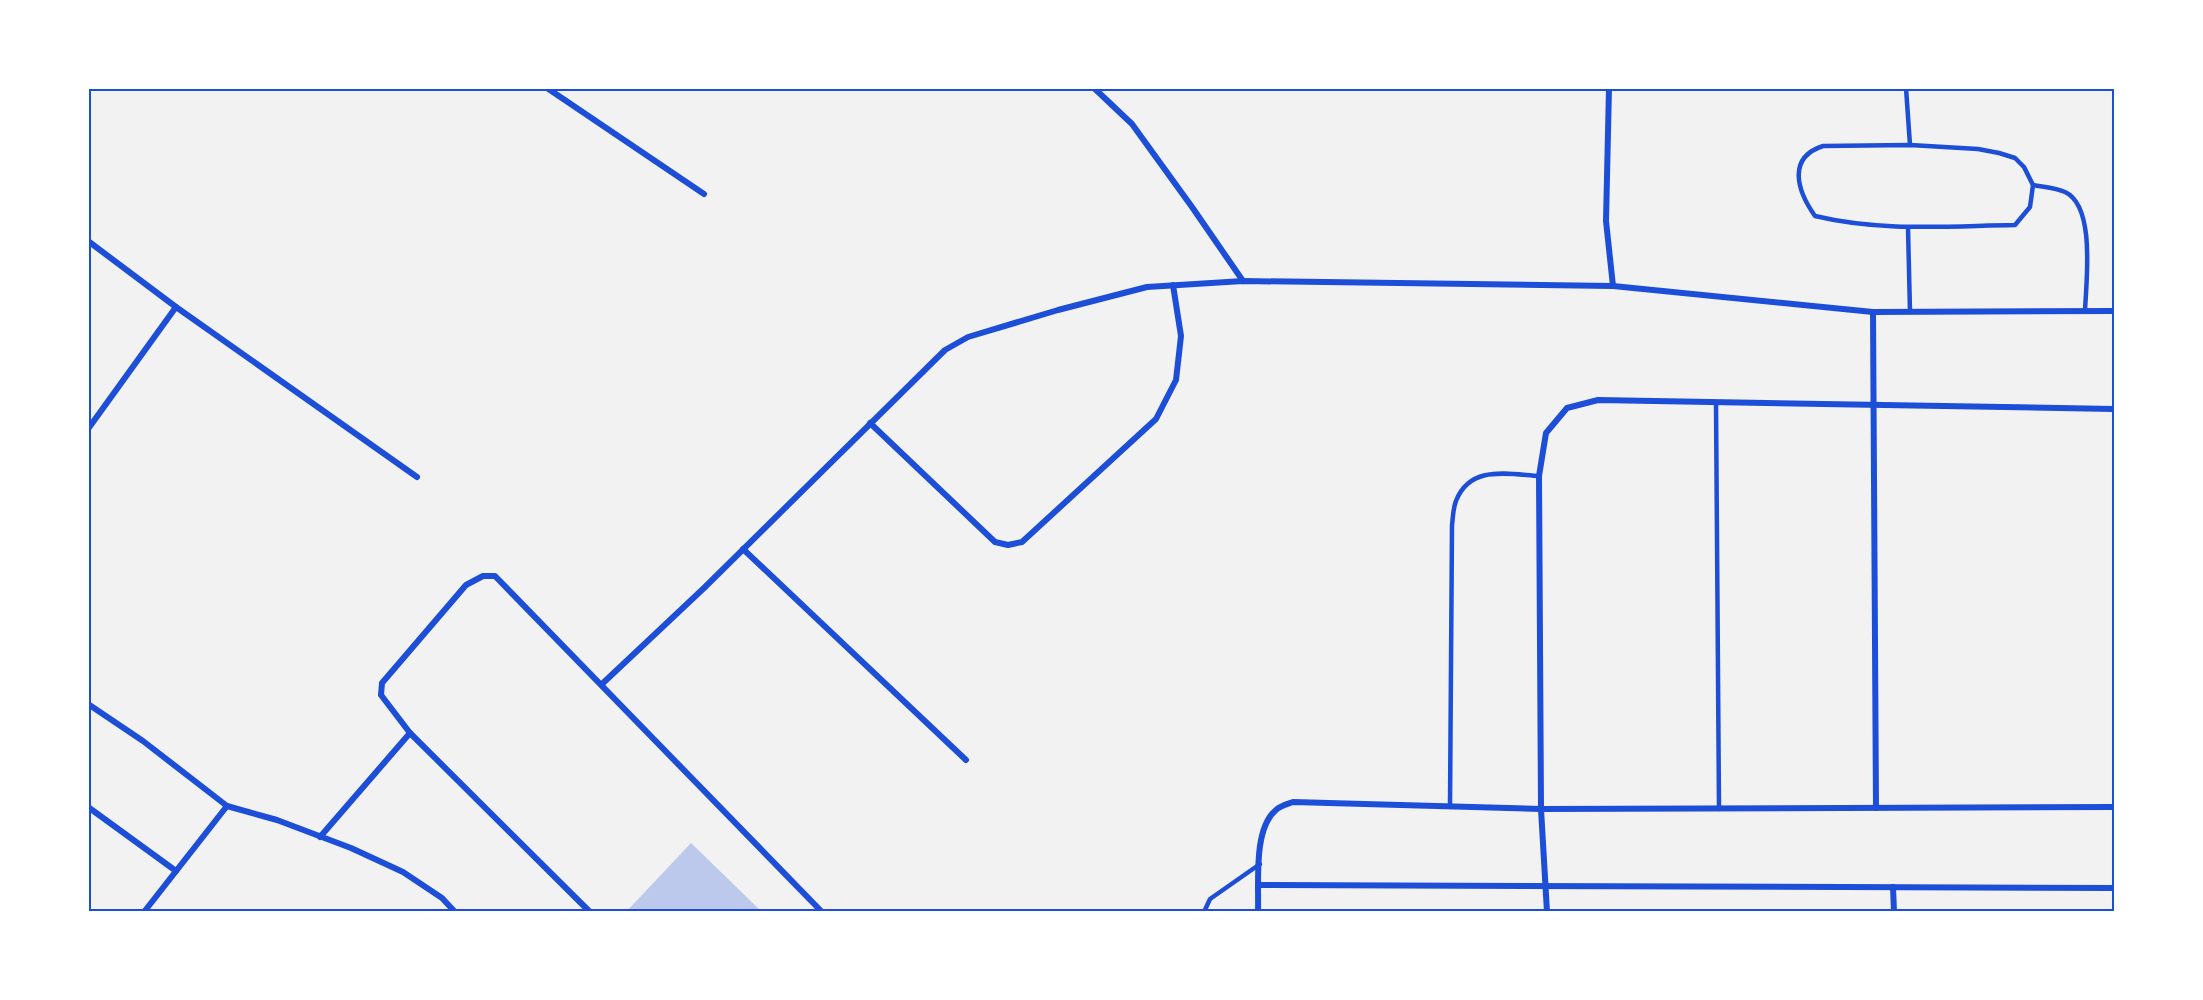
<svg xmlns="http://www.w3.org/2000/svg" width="2203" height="1000" font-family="'Asap Condensed',sans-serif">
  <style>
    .building { fill: #bdc9ec }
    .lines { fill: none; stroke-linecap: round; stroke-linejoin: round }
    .service { stroke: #1d4ed8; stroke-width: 4.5 }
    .minor { stroke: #1d4ed8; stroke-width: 6 }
    .neatline { fill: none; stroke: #1d4ed8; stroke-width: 2 }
  </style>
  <rect width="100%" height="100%" fill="#f2f2f2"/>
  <!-- building -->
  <polygon class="building" points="691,843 762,912 626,912"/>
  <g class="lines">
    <!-- service -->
    <g class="service">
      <polyline points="1906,88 1910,145"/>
      <path d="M1910 145 1978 149 1999 153 2015 158 2024 167 2033 185 2030 207 2015 225C1947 226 1882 232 1815 216 1798 192 1786 158 1823 146Z"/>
      <path d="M2033 185C2043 187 2056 188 2065 192 2096 206 2086 283 2085 311"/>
      <polyline points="1908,228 1910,312"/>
      <polyline points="1716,403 1719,809"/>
      <path d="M1450 807 1452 525C1453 518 1453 508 1456 501 1470 465 1507 474 1539 476"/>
      <polyline points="1204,912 1210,899 1260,864"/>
    </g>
    <!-- minor -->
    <g class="minor">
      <polyline points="547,88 704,194"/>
      <polyline points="1094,88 1132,124 1192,207 1243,281"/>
      <polyline points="1609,88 1606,221 1613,286"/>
      <polyline points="88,241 176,307 417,477"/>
      <polyline points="1873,312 1876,808"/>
      <polyline points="870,423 995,542 1008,545 1022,542 1156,419 1176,380 1181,336 1173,285"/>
      <polyline points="88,429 176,307"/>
      <polyline points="743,549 966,760"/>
      <polyline points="602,684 704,588 945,350 968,337 1058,310 1147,287 1243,281 1613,286 1873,312 2114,311"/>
      <polyline points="88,704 143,741 227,806 277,820 351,848 403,872 442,898 455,912"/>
      <polyline points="88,807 176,871"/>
      <polyline points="320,837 410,733"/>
      <polyline points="1259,885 2114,888"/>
      <polyline points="1893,887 1894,912"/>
      <polyline points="144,912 227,806"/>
      <polyline points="590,912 410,733 381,695 382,683 466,585 483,576 495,576 822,912"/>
      <path d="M1258 912C1259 883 1253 829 1276 810 1280 806 1288 804 1293 802L1541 809 2114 807"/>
      <polyline points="1547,912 1541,809 1539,476 1546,433 1567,408 1598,400 2114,409"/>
    </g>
  </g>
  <!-- border -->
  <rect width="2203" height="1000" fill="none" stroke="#ffffff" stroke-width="180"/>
  <rect x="90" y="90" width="2023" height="820" class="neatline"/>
</svg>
